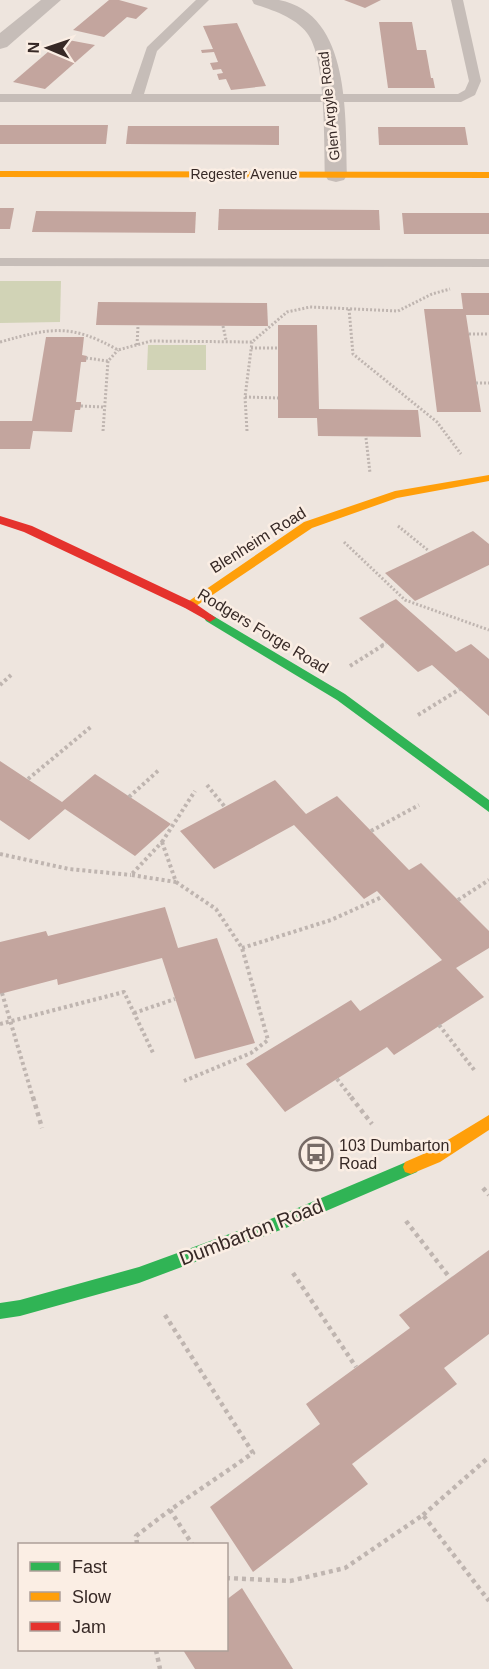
<svg xmlns="http://www.w3.org/2000/svg" width="489" height="1669" font-family="Arial,sans-serif">
  <style>
    .green { fill: #d1d3b6 }
    .building { fill: #c3a59e }
    .lines { fill: none; stroke-linecap: round; stroke-linejoin: round }
    .path-far2 { stroke: #bfb5b0; stroke-width: 3; stroke-dasharray: 2 2; stroke-linecap: butt }
    .path-far1 { stroke: #bfb5b0; stroke-width: 4; stroke-dasharray: 3 3; stroke-linecap: butt }
    .path { stroke: #bfb5b0; stroke-width: 4.5; stroke-dasharray: 4 4; stroke-linecap: butt }
    .lane { fill: #c6bdb8; fill-rule: evenodd }
    .street { fill: #c6bdb8; fill-rule: evenodd }
    .fast { fill: #30b455; fill-rule: evenodd }
    .slow { fill: #ff9f0a; fill-rule: evenodd }
    .jam { fill: #e5322d; fill-rule: evenodd }
    .labels { text-anchor: middle; dominant-baseline: central; stroke-width: 5; stroke-linejoin: round; paint-order: stroke }
    .far-street-label { font-size: 14px; fill: #372926; stroke: #fbeee4 }
    .street-label { font-size: 16px; fill: #372926; stroke: #fbeee4 }
    .poi-label { font-size: 16px; fill: #372926; stroke: #fbeee4; text-anchor: start }
    .near-street-label { font-size: 20px; fill: #372926; stroke: #fbeee4 }
  </style>
  <rect width="100%" height="100%" fill="#eee5de"/>
  <!-- green -->
  <g class="green">
    <polygon points="0,281 61,281 60,322 0,323"/>
    <polygon points="148,345 206,345 206,370 147,370"/>
  </g>
  <!-- building -->
  <g class="building">
    <polygon points="109,0 119,0 148,8 136,19 127,17 104,37 73,30"/>
    <polygon points="344,0 381,0 365,8"/>
    <polygon points="379,22 412,22 417,50 426,50 431,78 433,78 435,88 388,88"/>
    <polygon points="237,23 266,86 231,90 226,79 219,80 217,74 223,73 221,69 213,70 210,63 218,62 214,52 202,53 201,50 213,49 203,26"/>
    <polygon points="63,39 95,45 45,89 13,82"/>
    <polygon points="0,125 108,125 106,144 0,144"/>
    <polygon points="128,126 279,126 279,145 126,144"/>
    <polygon points="378,127 465,127 468,145 379,145"/>
    <polygon points="0,208 14,208 10,229 0,229"/>
    <polygon points="219,209 379,210 380,230 218,230"/>
    <polygon points="36,211 196,212 195,233 32,232"/>
    <polygon points="402,213 489,213 489,234 404,234"/>
    <polygon points="461,293 489,293 489,315 466,315 481,412 437,412 424,309 463,309"/>
    <polygon points="98,302 267,303 268,326 96,325"/>
    <polygon points="278,325 317,325 319,409 418,410 421,437 318,436 317,418 278,418"/>
    <polygon points="46,337 84,337 82,355 87,356 86,362 81,362 76,402 81,402 81,406 80,410 75,410 72,432 33,431 30,449 0,449 0,421 32,421"/>
    <polygon points="473,531 489,544 489,565 415,601 385,573"/>
    <polygon points="396,599 456,652 471,644 489,659 489,716 432,665 418,672 359,618"/>
    <polygon points="0,761 62,802 95,774 171,824 135,856 65,809 29,840 0,820"/>
    <polygon points="275,780 306,814 337,796 409,870 421,863 489,931 489,948 456,968 484,997 394,1055 387,1047 285,1112 246,1064 351,1000 360,1011 442,960 377,891 364,899 294,825 214,869 180,831"/>
    <polygon points="165,907 178,948 217,938 255,1043 195,1059 162,958 58,985 57,979 0,994 0,942 46,931 48,936"/>
    <polygon points="489,1250 489,1334 444,1368 457,1384 352,1464 368,1484 253,1572 210,1507 320,1424 306,1404 410,1328 399,1315"/>
    <polygon points="242,1588 293,1669 195,1669 183,1650 226,1650 226,1600"/>
  </g>
  <g class="lines">
    <!-- path-far2 -->
    <g class="path-far2">
      <polyline points="349,309 353,354 437,422 461,454"/>
      <polyline points="223,326 226,340"/>
      <polyline points="469,334 489,334"/>
      <path d="M0 342C51 328 70 323 118 350L151 341 252 342 287 312 310 307 398 311 432 294 450 289"/>
      <polyline points="137,345 138,326"/>
      <polyline points="251,348 278,348"/>
      <polyline points="86,358 108,361"/>
      <polyline points="476,383 489,383"/>
      <polyline points="245,397 278,398"/>
      <polyline points="81,406 103,407"/>
      <polyline points="103,431 108,361 118,350"/>
      <polyline points="247,431 245,397 252,342"/>
      <polyline points="366,438 370,473"/>
      <polyline points="398,526 429,551"/>
      <polyline points="344,542 405,600 489,630"/>
      <polyline points="382,645 386,643"/>
    </g>
    <!-- path-far1 -->
    <g class="path-far1">
      <polyline points="350,666 385,644"/>
      <polyline points="0,685 11,675"/>
      <polyline points="418,715 460,689"/>
      <polyline points="28,779 92,726"/>
      <polyline points="207,785 225,807"/>
      <polyline points="129,797 160,769"/>
      <polyline points="371,831 419,805"/>
      <polyline points="162,842 195,791"/>
      <polygon points="162,842 176,882 131,875"/>
      <polyline points="0,854 69,869 131,875"/>
      <polyline points="176,882 216,909 242,948 268,1040 251,1053 184,1081"/>
      <polyline points="458,900 489,880"/>
      <polyline points="242,948 331,920 382,897"/>
      <polyline points="2,993 33,1098"/>
      <polyline points="134,1013 175,999"/>
      <polyline points="0,1024 124,992 154,1055"/>
      <polyline points="439,1025 475,1071"/>
      <polyline points="337,1079 352,1098"/>
    </g>
    <!-- path -->
    <g class="path">
      <polyline points="33,1097 42,1128"/>
      <polyline points="351,1097 372,1124"/>
      <polyline points="483,1188 489,1195"/>
      <polyline points="406,1221 450,1278"/>
      <polyline points="293,1273 356,1367"/>
      <polyline points="165,1315 253,1453 170,1510 192,1544"/>
      <polyline points="423,1515 489,1457"/>
      <polyline points="137,1544 136,1536 170,1510"/>
      <polyline points="226,1578 290,1581 345,1568 423,1515 489,1601"/>
      <polyline points="156,1650 160,1669"/>
    </g>
    <!-- lane -->
    <g class="lane">
      <polygon points="196,0 209,0 157,51 144,94 458,94 465,90 469,81 451,0 463,0 481,81 475,95 461,102 0,102 0,94 131,94 147,47"/>
      <polygon points="0,258 489,259 489,267 0,266"/>
    </g>
    <!-- street -->
    <g class="street">
      <polygon points="41,0 61,0 7,47 0,49 0,33"/>
      <path d="M252 0C260 0 271 0 279 0 352 14 345 119 347 175L344 180 336 182 328 180 325 175C324 143 326 57 307 33 295 17 272 10 254 4Z"/>
    </g>
    <!-- fast -->
    <g class="fast">
      <polygon points="210,614 345,694 489,800 489,812 337,700 206,621 204,618"/>
      <polygon points="411,1160 417,1162 419,1167 417,1172 291,1226 139,1283 20,1316 0,1319 0,1303 20,1300 139,1267 281,1215"/>
    </g>
    <!-- slow -->
    <g class="slow">
      <polygon points="0,171 489,172 489,178 0,177"/>
      <polygon points="489,475 489,481 397,498 312,528 193,608 185,608 183,605 304,522 395,491"/>
      <polygon points="489,1115 489,1130 440,1162 411,1174 405,1172 403,1167 405,1162 428,1152"/>
    </g>
    <!-- jam -->
    <polygon class="jam" points="0,516 32,526 193,602 216,618 210,622 185,608 24,532 0,524"/>
  </g>
  <!-- icons -->
  <defs>
    <g id="bus-ring" transform="scale(1.725)"><circle r="9.5" fill="#fbeee4" stroke="#776b66" stroke-width="1.5"/><path d="M-5-6H5V4H4V6H2V4H-2V6H-4V4H-5ZM-3.5-4V0h7V-4ZM-3.5 1.2v1.5H-2V1.2ZM2 1.2v1.5H3.5V1.2Z" fill="#776b66"/></g>
  </defs>
  <g fill-rule="evenodd">
    <use href="#bus-ring" x="316" y="1154"/>
  </g>
  <g class="labels">
    <!-- far-street labels -->
    <g class="far-street-label">
      <text transform="translate(329 106) rotate(-96)">Glen Argyle Road</text>
      <text x="244" y="174">Regester Avenue</text>
    </g>
    <!-- street labels -->
    <g class="street-label">
      <text transform="translate(258 540) rotate(-32)">Blenheim Road</text>
      <text transform="translate(263 631) rotate(31)">Rodgers Forge Road</text>
    </g>
    <!-- poi labels -->
    <g class="poi-label">
      <text x="339" y="1145">103 Dumbarton<tspan x="339" dy="18">Road</tspan></text>
    </g>
    <!-- near-street labels -->
    <g class="near-street-label">
      <text transform="translate(251 1232) rotate(-21)">Dumbarton Road</text>
    </g>
  </g>
  <!-- legend -->
  <rect x="18" y="1543" width="210" height="108" fill="#fbeee4" stroke="#ad9f98" stroke-width="1.5"/>
  <rect x="30" y="1562" width="30" height="9" fill="#30b455" stroke="#ad9f98" stroke-width="1.5"/>
  <text x="72" y="1573" font-size="18" fill="#372926">Fast</text>
  <rect x="30" y="1592" width="30" height="9" fill="#ff9f0a" stroke="#ad9f98" stroke-width="1.5"/>
  <text x="72" y="1603" font-size="18" fill="#372926">Slow</text>
  <rect x="30" y="1622" width="30" height="9" fill="#e5322d" stroke="#ad9f98" stroke-width="1.5"/>
  <text x="72" y="1633" font-size="18" fill="#372926">Jam</text>
  <!-- north arrow -->
  <g transform="translate(48 48) rotate(272)" stroke="#fbeee4" stroke-width="4.5" paint-order="stroke">
  <path d="M0-4.5L10 22L0 15L-10 22Z" fill="#372926"/>
  <text y="-9" font-size="16" font-weight="bold" text-anchor="middle" fill="#372926">N</text>
  </g>
</svg>
